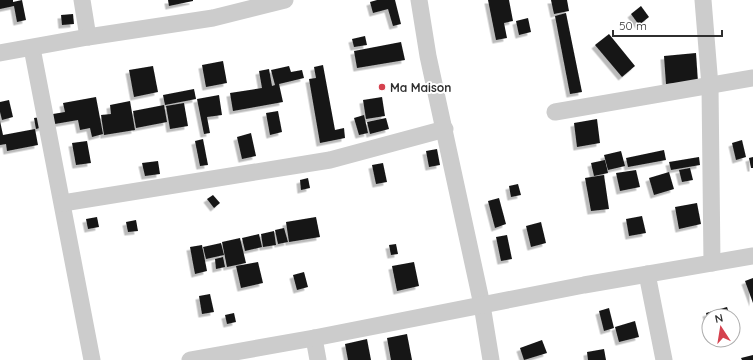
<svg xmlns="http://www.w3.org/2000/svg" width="753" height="360" font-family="Quicksand,sans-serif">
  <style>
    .building { fill: #161616; filter: url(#shadow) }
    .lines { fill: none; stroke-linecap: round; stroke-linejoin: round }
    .minor { stroke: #ccc; stroke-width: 17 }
    .poi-dot { fill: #d5414e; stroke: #fff; stroke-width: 1.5 }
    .labels { text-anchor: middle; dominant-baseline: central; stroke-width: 4; stroke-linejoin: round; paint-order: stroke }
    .poi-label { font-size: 12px; font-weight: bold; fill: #2f2f2f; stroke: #fff; text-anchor: start }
  </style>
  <defs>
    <filter id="shadow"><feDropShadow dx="-3.5" dy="3.5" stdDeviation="0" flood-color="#0004"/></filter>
  </defs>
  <rect width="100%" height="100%" fill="#fff"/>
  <!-- building -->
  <g class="building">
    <polygon points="0,0 13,0 13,2 22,0 26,20 17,22 14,6 0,9"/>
    <polygon points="168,0 193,0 193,1 169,6"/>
    <polygon points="377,0 395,0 401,24 393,26 388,9 373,13 370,2"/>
    <polygon points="488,0 509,0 513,21 504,23 507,38 496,40"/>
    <polygon points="551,0 567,0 569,11 554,14"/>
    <polygon points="641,6 649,17 639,25 631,14"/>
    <polygon points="566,13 582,92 570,94 555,16"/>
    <polygon points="73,14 74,24 62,25 61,15"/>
    <polygon points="528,18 531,32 519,35 516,21"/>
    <polygon points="609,34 635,66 622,77 595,45"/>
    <polygon points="365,36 367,45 354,47 352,39"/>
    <polygon points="401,42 405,60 357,68 354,51"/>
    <polygon points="696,53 698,82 666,84 664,56"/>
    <polygon points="223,61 227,83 206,87 202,65"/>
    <polygon points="323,65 335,130 344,128 345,138 320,143 309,79 316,78 314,67"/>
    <polygon points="153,66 158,92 134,97 129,70"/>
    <polygon points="289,66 291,72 302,70 304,78 279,84 283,102 233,111 230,93 262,88 259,71 269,69 272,86 275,85 271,70"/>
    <polygon points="194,89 196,99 165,105 163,95"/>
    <polygon points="219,95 222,115 207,117 210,133 204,134 197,99"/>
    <polygon points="96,97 103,134 92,137 90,128 80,130 78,120 49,125 47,115 65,112 63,103"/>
    <polygon points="382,97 385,116 366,119 363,100"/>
    <polygon points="9,100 13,117 2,120 0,112 0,102"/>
    <polygon points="130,101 135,130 104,135 101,115 111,114 110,105"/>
    <polygon points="184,103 188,126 170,129 166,106"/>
    <polygon points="164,105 167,122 136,128 133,111"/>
    <polygon points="278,111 282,132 270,135 266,113"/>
    <polygon points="364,115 368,133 359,135 354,118"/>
    <polygon points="41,117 43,127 36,129 34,118"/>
    <polygon points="386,118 389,129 370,134 367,122"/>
    <polygon points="597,119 600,143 577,147 574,123"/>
    <polygon points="0,121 3,135 35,129 38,145 7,151 6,144 0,145"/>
    <polygon points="251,133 256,156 242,159 237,137"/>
    <polygon points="203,139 208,165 200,166 195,141"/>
    <polygon points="742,140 746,157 736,160 732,143"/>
    <polygon points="87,141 91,163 76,165 72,143"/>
    <polygon points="437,149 440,165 429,167 426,151"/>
    <polygon points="664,150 666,160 628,167 626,158"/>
    <polygon points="621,151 625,166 608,170 604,155"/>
    <polygon points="699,157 700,165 671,170 669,162"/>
    <polygon points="753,157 753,168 751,168 749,158"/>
    <polygon points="605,160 608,173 594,176 591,163"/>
    <polygon points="158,161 160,174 145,176 142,163"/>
    <polygon points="383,163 387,182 376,184 372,165"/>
    <polygon points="690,168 693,180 682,182 679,170"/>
    <polygon points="636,170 640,187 620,191 616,173"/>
    <polygon points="669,172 674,189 654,195 649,178"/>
    <polygon points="604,175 609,209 591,211 585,178"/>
    <polygon points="308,178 310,188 301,190 300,180"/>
    <polygon points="518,184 521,195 511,197 509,186"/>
    <polygon points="213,195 220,203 214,208 207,199"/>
    <polygon points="499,198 506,224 495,228 488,201"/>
    <polygon points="697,203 701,224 679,229 675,207"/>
    <polygon points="642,216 646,233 629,236 626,219"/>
    <polygon points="97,217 99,227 88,229 86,219"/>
    <polygon points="316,217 320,237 289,242 286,222"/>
    <polygon points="136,220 138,231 128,232 126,222"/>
    <polygon points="541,222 546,243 531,247 526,226"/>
    <polygon points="284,228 288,242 278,244 275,230"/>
    <polygon points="274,231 276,245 263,247 261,234"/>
    <polygon points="259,234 262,247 245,251 242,238"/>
    <polygon points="507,235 512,259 501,261 496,237"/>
    <polygon points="240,238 246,263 227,267 222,242"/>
    <polygon points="221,243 224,255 206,259 203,247"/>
    <polygon points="396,244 398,254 391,255 389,245"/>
    <polygon points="202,245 207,271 195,274 190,247"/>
    <polygon points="223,257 225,267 216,269 215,259"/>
    <polygon points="258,262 263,283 241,288 236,266"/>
    <polygon points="414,262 419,286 397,291 392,266"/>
    <polygon points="304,272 308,287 297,290 293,275"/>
    <polygon points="753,278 753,303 745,281"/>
    <polygon points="210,294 214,312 202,314 199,296"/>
    <polygon points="727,307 730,316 709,316 709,324 706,313"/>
    <polygon points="609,308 614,328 604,331 599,311"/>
    <polygon points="234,313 236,322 227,324 225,315"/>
    <polygon points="635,321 639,337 619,342 615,327"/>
    <polygon points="407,334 412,360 391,360 387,338"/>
    <polygon points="367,339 371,360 348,360 345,344"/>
    <polygon points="542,340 547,353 524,360 520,348"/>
    <polygon points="604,349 606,360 588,360 587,352"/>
    <polygon points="753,355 753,360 742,360 741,358"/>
  </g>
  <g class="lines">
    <!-- minor -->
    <g class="minor">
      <polyline points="82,0 88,37"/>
      <polyline points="419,0 428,56 482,305 491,360"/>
      <polyline points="703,0 710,86 712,263"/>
      <polyline points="32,48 92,360"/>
      <polyline points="0,53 88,37 213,18 285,0"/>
      <polyline points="555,112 753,78"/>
      <polyline points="63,203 330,160 445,129"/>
      <polyline points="647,274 664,360"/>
      <polyline points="314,338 318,360"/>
      <polyline points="190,360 314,338 584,285 753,256"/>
    </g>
  </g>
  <!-- markers -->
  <circle class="poi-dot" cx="382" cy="87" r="4"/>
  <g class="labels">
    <!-- poi labels -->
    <g class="poi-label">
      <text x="390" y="87">Ma Maison</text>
    </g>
  </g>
  <!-- north arrow -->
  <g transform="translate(721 328) rotate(348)"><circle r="19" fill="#ffffff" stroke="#acacac"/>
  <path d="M0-3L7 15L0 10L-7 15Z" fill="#d5414e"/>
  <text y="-6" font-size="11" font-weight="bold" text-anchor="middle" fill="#2f2f2f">N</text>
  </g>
  <!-- scale -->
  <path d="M613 30v6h109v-6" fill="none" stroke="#2f2f2f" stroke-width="2"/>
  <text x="619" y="30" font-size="12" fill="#2f2f2f" stroke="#ffffff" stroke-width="3" paint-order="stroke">50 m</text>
</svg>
